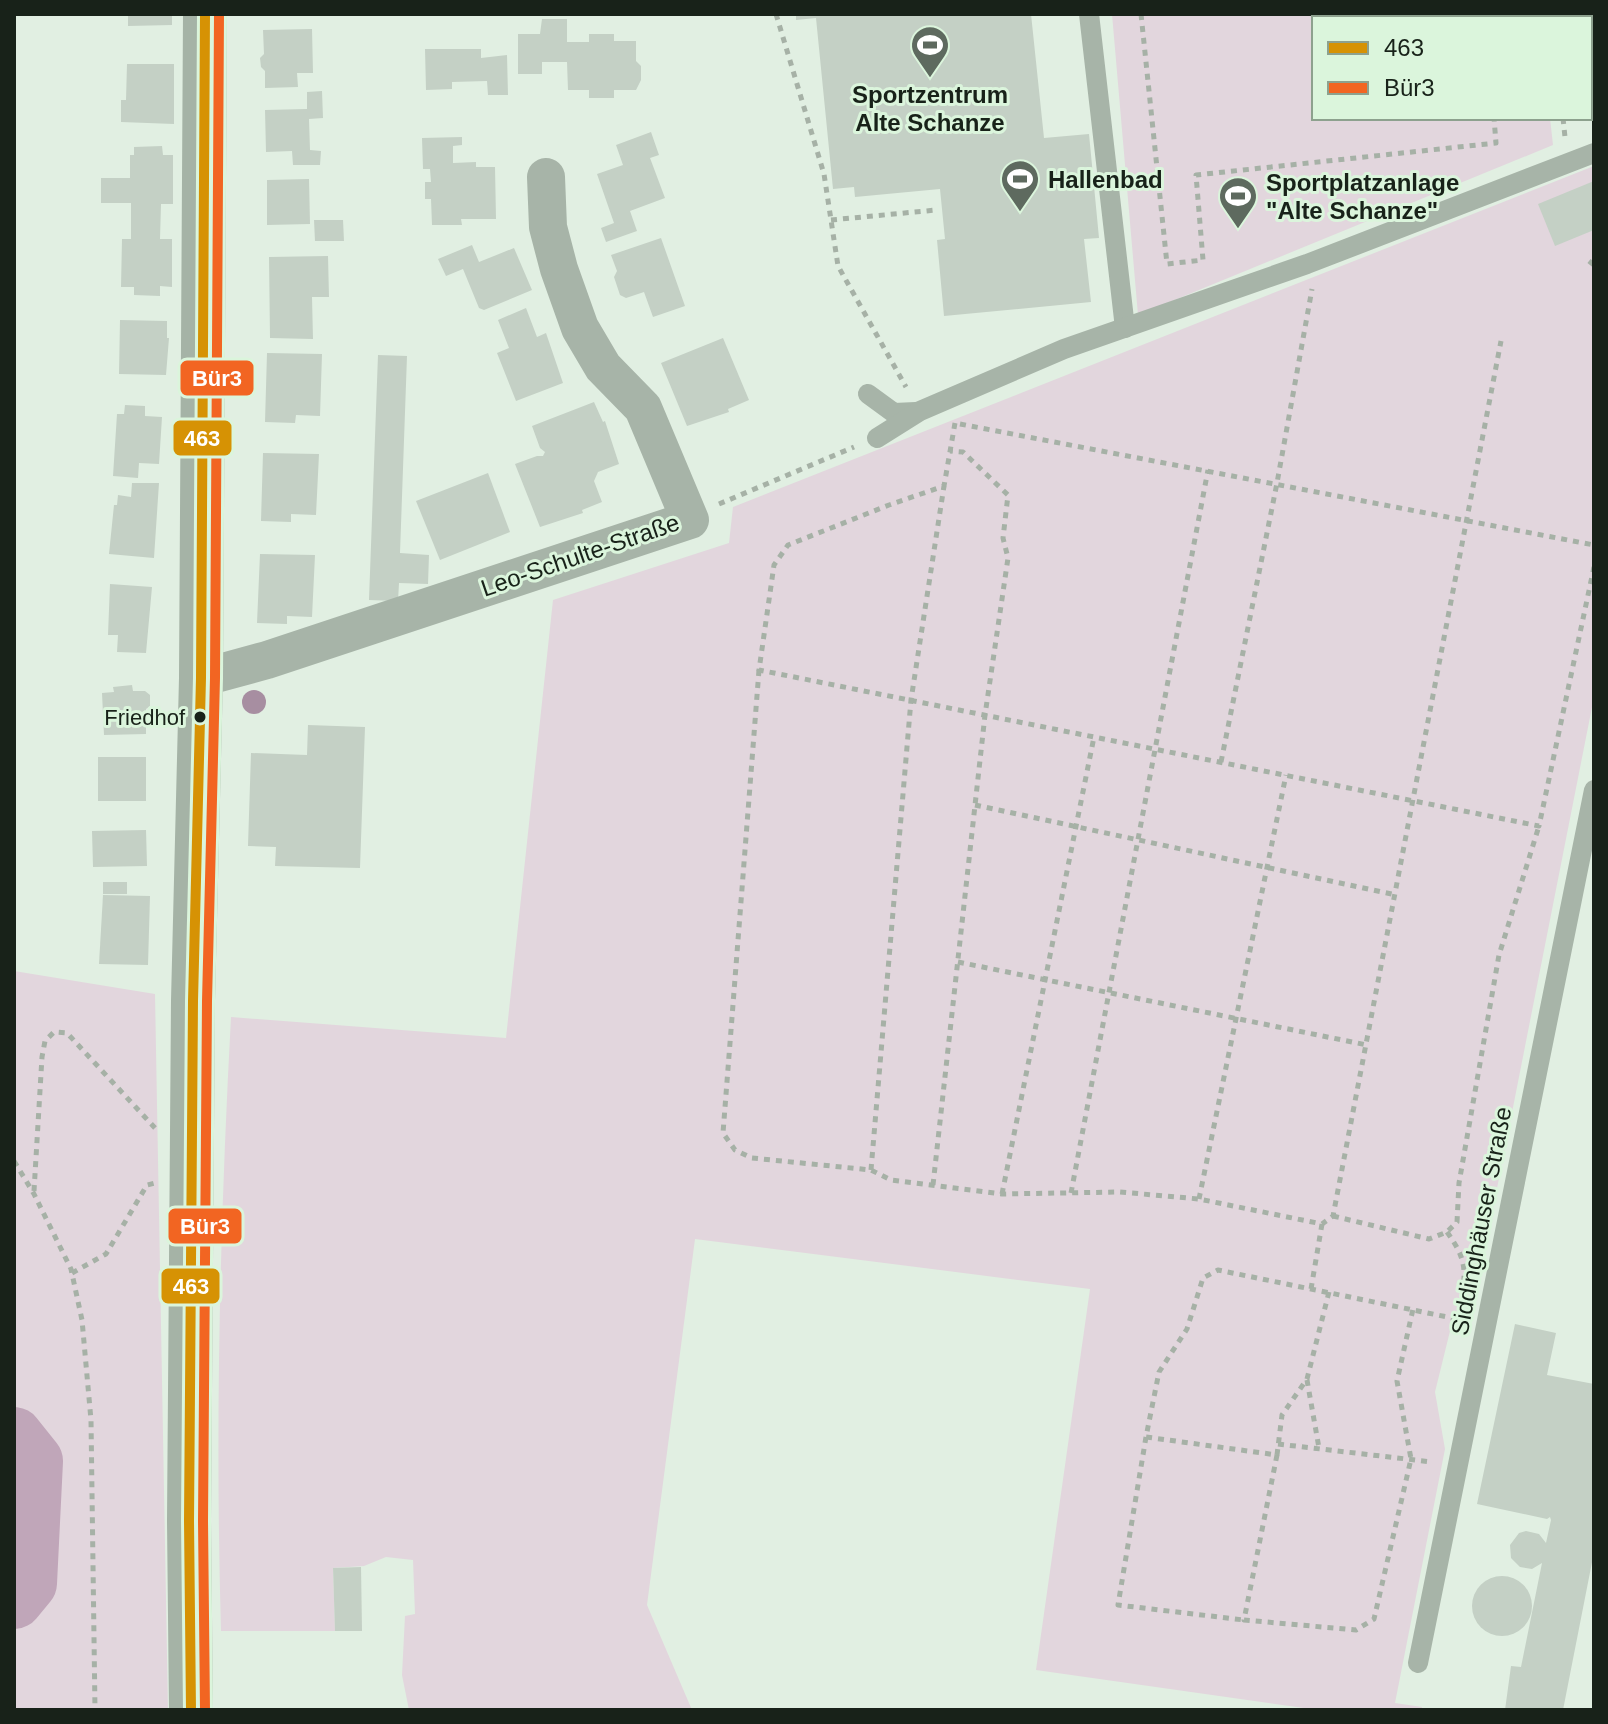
<svg xmlns="http://www.w3.org/2000/svg" width="1608" height="1724" font-family="Arial,sans-serif">
  <style>
    .green { fill: #e2d6dd }
    .lines { fill: none; stroke-linecap: round; stroke-linejoin: round }
    .river { stroke: #c0a6b9; stroke-width: 58 }
    .building { fill: #c4d0c5 }
    .path { stroke: #a6b1a6; stroke-width: 5; stroke-dasharray: 6 6; stroke-linecap: butt }
    .lane { stroke: #a7b4a8; stroke-width: 20 }
    .street { stroke: #a7b4a8; stroke-width: 38 }
    .secondary { stroke: #a5b3a6; stroke-width: 44 }
    .bus-1-casing { stroke: #dbf5dc; stroke-width: 16 }
    .bus-2-casing { stroke: #dbf5dc; stroke-width: 16 }
    .bus-1 { stroke: #d69204; stroke-width: 10 }
    .bus-2 { stroke: #f26522; stroke-width: 10 }
    .tree { fill: #a78ea1 }
    .bus-dot { fill: #182219; stroke: #dbf5dc; stroke-width: 3 }
    .labels { text-anchor: middle; dominant-baseline: central; stroke-width: 6; stroke-linejoin: round; paint-order: stroke }
    .bus-label { font-size: 22px; fill: #182219; stroke: #dbf5dc; text-anchor: end }
    .poi-label { font-size: 24px; font-weight: bold; fill: #182219; stroke: #dbf5dc; text-anchor: start }
    .street-label { font-size: 24px; fill: #182219; stroke: #dbf5dc }
    .line-badge { stroke: #dbf5dc; stroke-width: 3 }
    .badge-label { font-size: 22px; text-anchor: middle; font-weight: bold; fill: #fff }
  </style>
  <rect width="100%" height="100%" fill="#e1efe2"/>
  <!-- green -->
  <g class="green">
    <polygon points="1112,14 1539,14 1539,18 1314,18 1314,118 1550,118 1553,145 1138,315"/>
    <path d="M1594 166V697L1472 1315 1451 1327 1435 1392 1445 1449 1395 1703 1422 1707 1421 1710H1318L1036 1670 1090 1289 695 1239 647 1605 692 1710H409L402 1675 405 1616 415 1614 413 1560 386 1557 364 1566 333 1568 335 1631H221C215 1426 220 1221 231 1017L506 1038 553 600 729 543 733 507Z"/>
    <polygon points="14,971 155,994 168,1710 14,1710"/>
  </g>
  <g class="lines">
    <!-- river -->
    <polyline class="river" points="14,1436 34,1461 28,1583 14,1600"/>
  </g>
  <!-- building -->
  <g class="building">
    <polygon points="128,14 172,14 172,25 128,26"/>
    <polygon points="796,14 1031,14 1044,138 1089,134 1099,238 1084,239 1091,302 944,316 937,240 945,239 940,189 855,197 854,187 833,189 816,18 796,20"/>
    <polygon points="542,19 567,19 567,42 589,42 589,34 614,34 614,41 636,41 636,61 641,66 641,80 636,90 614,90 614,98 589,98 589,90 568,90 567,62 542,62 542,74 518,74 518,34 540,34"/>
    <polygon points="312,29 313,73 297,73 298,87 265,88 265,71 261,67 260,58 264,54 263,30"/>
    <polygon points="425,49 481,49 481,58 507,55 508,95 488,95 487,81 452,82 452,89 426,90"/>
    <polygon points="127,64 174,64 174,124 121,122 121,100 126,100"/>
    <polygon points="322,91 323,118 309,119 310,150 321,151 320,165 293,165 292,151 266,152 265,110 307,109 307,92"/>
    <polygon points="651,132 659,155 650,158 665,198 630,211 637,231 606,242 601,228 614,223 597,174 623,165 616,145"/>
    <polygon points="462,137 462,145 453,146 453,163 476,162 476,167 495,167 496,219 461,219 462,225 432,225 431,199 425,199 425,182 431,182 430,169 423,169 422,138"/>
    <polygon points="162,146 163,155 173,155 173,204 161,204 160,239 172,239 172,287 160,286 160,296 134,295 134,287 121,287 122,239 131,239 131,203 101,203 101,178 130,178 130,155 134,155 134,147"/>
    <polygon points="309,179 310,224 267,225 267,180"/>
    <polygon points="1594,181 1594,230 1555,246 1538,204"/>
    <polygon points="314,220 343,220 344,241 315,241"/>
    <polygon points="661,238 685,306 653,317 644,292 626,298 620,295 614,277 617,271 611,255"/>
    <polygon points="472,245 479,262 514,248 532,290 484,310 479,308 463,269 446,276 438,259"/>
    <polygon points="328,256 329,297 312,297 313,339 270,338 269,257"/>
    <polygon points="526,308 537,337 546,333 563,383 516,401 497,353 509,348 498,320"/>
    <polygon points="120,320 167,321 167,338 169,338 166,375 119,374"/>
    <polygon points="723,338 749,400 728,409 729,412 687,426 661,363"/>
    <polygon points="267,353 322,354 320,416 296,415 295,423 265,422"/>
    <polygon points="378,355 407,356 400,553 429,555 428,584 399,583 398,601 369,600"/>
    <polygon points="594,402 603,422 605,421 619,464 598,472 594,481 602,502 582,510 583,513 540,527 515,464 537,456 543,456 545,452 540,448 532,426"/>
    <polygon points="125,405 145,406 145,416 162,417 159,464 139,463 138,478 113,476 117,414 124,414"/>
    <polygon points="263,453 319,454 316,515 291,514 291,522 261,521"/>
    <polygon points="488,473 510,532 440,560 416,501"/>
    <polygon points="132,483 159,483 154,558 109,554 114,505 117,505 118,495 131,497"/>
    <polygon points="260,554 315,555 312,617 287,616 287,624 257,623"/>
    <polygon points="110,584 152,587 146,653 117,652 118,635 108,635"/>
    <polygon points="132,685 133,691 145,691 150,695 150,706 146,709 146,734 104,735 102,693 114,692 113,687"/>
    <polygon points="308,725 365,727 360,868 275,866 276,847 248,846 251,753 307,755"/>
    <rect x="98" y="757" width="48" height="44"/>
    <polygon points="146,830 147,866 93,867 92,831"/>
    <rect x="103" y="882" width="24" height="12"/>
    <polygon points="103,895 150,896 148,965 99,964"/>
    <polygon points="1515,1324 1556,1333 1547,1375 1594,1384 1594,1552 1563,1710 1505,1710 1511,1666 1521,1667 1542,1563 1532,1569 1520,1567 1511,1558 1510,1545 1519,1533 1526,1531 1539,1534 1546,1543 1551,1520 1550,1517 1547,1519 1477,1504"/>
    <polygon points="361,1567 362,1631 335,1631 333,1568"/>
    <circle cx="1502" cy="1606" r="30"/>
  </g>
  <g class="lines">
    <!-- path -->
    <g class="path">
      <polyline points="776,14 824,174 838,266 906,387"/>
      <polyline points="1141,14 1167,264 1203,260 1196,175 1496,143 1494,118"/>
      <polyline points="1483,14 1483,18"/>
      <polyline points="1552,14 1552,18"/>
      <polyline points="1563,118 1565,137"/>
      <polyline points="831,220 936,210"/>
      <polyline points="1589,261 1594,265"/>
      <polyline points="955,423 944,486 889,505 788,545 774,565 759,670 1539,826 1594,567"/>
      <polyline points="960,424 1594,545"/>
      <polyline points="719,504 854,447"/>
      <polyline points="759,670 723,1133 735,1150 752,1158 871,1170 891,1180 1002,1194 1120,1192 1199,1199 1322,1224 1333,1216 1501,341"/>
      <polyline points="1221,762 1277,483 1312,289"/>
      <polyline points="975,805 1396,895"/>
      <polyline points="958,962 1367,1045"/>
      <polyline points="14,1161 34,1194 71,1269 82,1320 91,1420 95,1710"/>
      <polyline points="871,1170 911,700 944,486"/>
      <polyline points="933,1185 985,715 1008,558 1003,538 1008,495 963,452 950,451"/>
      <polyline points="34,1191 42,1057 45,1041 54,1032 67,1033 155,1128"/>
      <polyline points="1071,1193 1208,470"/>
      <polyline points="1002,1194 1094,737"/>
      <polyline points="1199,1199 1286,775"/>
      <polyline points="1333,1216 1429,1239 1447,1232 1457,1222 1459,1183 1499,955 1539,826"/>
      <path d="M1447 1232C1467 1260 1466 1270 1461 1302"/>
      <polyline points="72,1273 106,1254 147,1185 155,1183"/>
      <polyline points="1311,1289 1322,1224"/>
      <polyline points="1329,1292 1307,1379 1282,1415 1277,1455 1146,1437 1159,1372 1187,1329 1203,1278 1218,1270 1462,1320"/>
      <polyline points="1307,1380 1319,1448"/>
      <polyline points="1146,1437 1118,1605 1244,1620"/>
      <polyline points="1278,1444 1432,1462"/>
      <polyline points="1277,1455 1244,1620 1356,1630 1374,1619 1411,1459 1397,1381 1413,1309"/>
    </g>
    <!-- lane -->
    <g class="lane">
      <polyline points="1089,14 1125,328"/>
      <polyline points="868,394 894,413 916,412"/>
      <polyline points="877,438 920,411 1064,349 1307,264 1594,153"/>
      <polyline points="1418,1663 1594,790"/>
    </g>
    <!-- street -->
    <polyline class="street" points="201,678 267,660 690,520 643,408 603,367 580,328 559,269 548,227 546,177"/>
    <!-- secondary -->
    <polyline class="secondary" points="191,1710 189,1521 193,1001 201,678 205,14"/>
    <!-- bus-1 casing -->
    <g class="bus-1-casing">
      <polyline id="bus-1" points="191,1710 189,1521 193,1001 201,678 205,14"/>
    </g>
    <!-- bus-2 casing -->
    <g class="bus-2-casing">
      <polyline id="bus-2" points="205,1710 203,1521 207,1001 215,678 219,14"/>
    </g>
    <!-- bus-1 -->
    <use href="#bus-1" class="bus-1"/>
    <!-- bus-2 -->
    <use href="#bus-2" class="bus-2"/>
  </g>
  <!-- trees -->
  <circle class="tree" cx="254" cy="702" r="12"/>
  <!-- icons -->
  <defs>
    <g id="stadium-pin" transform="scale(2)"><path d="M0 17L-7.5 6A9.5 9.5 0 1 1 7.5 6Z" fill="#5e6a5f" stroke="#dbf5dc"/><path d="M0-5a6.5 5 0 1 0 0 10a6.5 5 0 1 0 0-10ZM-3.5-1.8h7v3.6h-7Z" fill="#fff"/></g>
  </defs>
  <g fill-rule="evenodd">
    <use href="#stadium-pin" x="930" y="45"/>
    <use href="#stadium-pin" x="1020" y="179"/>
    <use href="#stadium-pin" x="1238" y="196"/>
  </g>
  <!-- markers -->
  <circle class="bus-dot" cx="200" cy="717" r="7"/>
  <g class="labels">
    <!-- bus labels -->
    <g class="bus-label">
      <text x="185" y="717">Friedhof</text>
    </g>
    <!-- poi labels -->
    <g class="poi-label">
      <text x="930" y="94" text-anchor="middle">Sportzentrum<tspan x="930" dy="28">Alte Schanze</tspan></text>
      <text x="1048" y="179">Hallenbad</text>
      <text x="1266" y="182">Sportplatzanlage<tspan x="1266" dy="28">"Alte Schanze"</tspan></text>
    </g>
    <!-- street labels -->
    <g class="street-label">
      <text transform="translate(580 555) rotate(-19)">Leo-Schulte-Straße</text>
      <text transform="translate(1481 1221) rotate(-79)">Siddinghäuser Straße</text>
    </g>
  </g>
  <g class="line-badge">
    <rect x="179" y="359" width="76" height="38" rx="8" fill="#f26522"/>
    <rect x="172" y="419" width="61" height="38" rx="8" fill="#d69204"/>
    <rect x="167" y="1207" width="76" height="38" rx="8" fill="#f26522"/>
    <rect x="160" y="1267" width="61" height="38" rx="8" fill="#d69204"/>
  </g>
  <g class="badge-label">
    <text x="217" y="386">Bür3</text>
    <text x="202" y="446">463</text>
    <text x="205" y="1234">Bür3</text>
    <text x="191" y="1294">463</text>
  </g>
  <!-- border -->
  <rect width="1608" height="1724" fill="none" stroke="#182219" stroke-width="32"/>
  <!-- legend -->
  <rect x="1312" y="16" width="280" height="104" fill="#dbf5dc" stroke="#8da18e" stroke-width="2"/>
  <rect x="1328" y="42" width="40" height="12" fill="#d69204" stroke="#8da18e" stroke-width="2"/>
  <text x="1384" y="56" font-size="24" fill="#182219">463</text>
  <rect x="1328" y="82" width="40" height="12" fill="#f26522" stroke="#8da18e" stroke-width="2"/>
  <text x="1384" y="96" font-size="24" fill="#182219">Bür3</text>
</svg>
